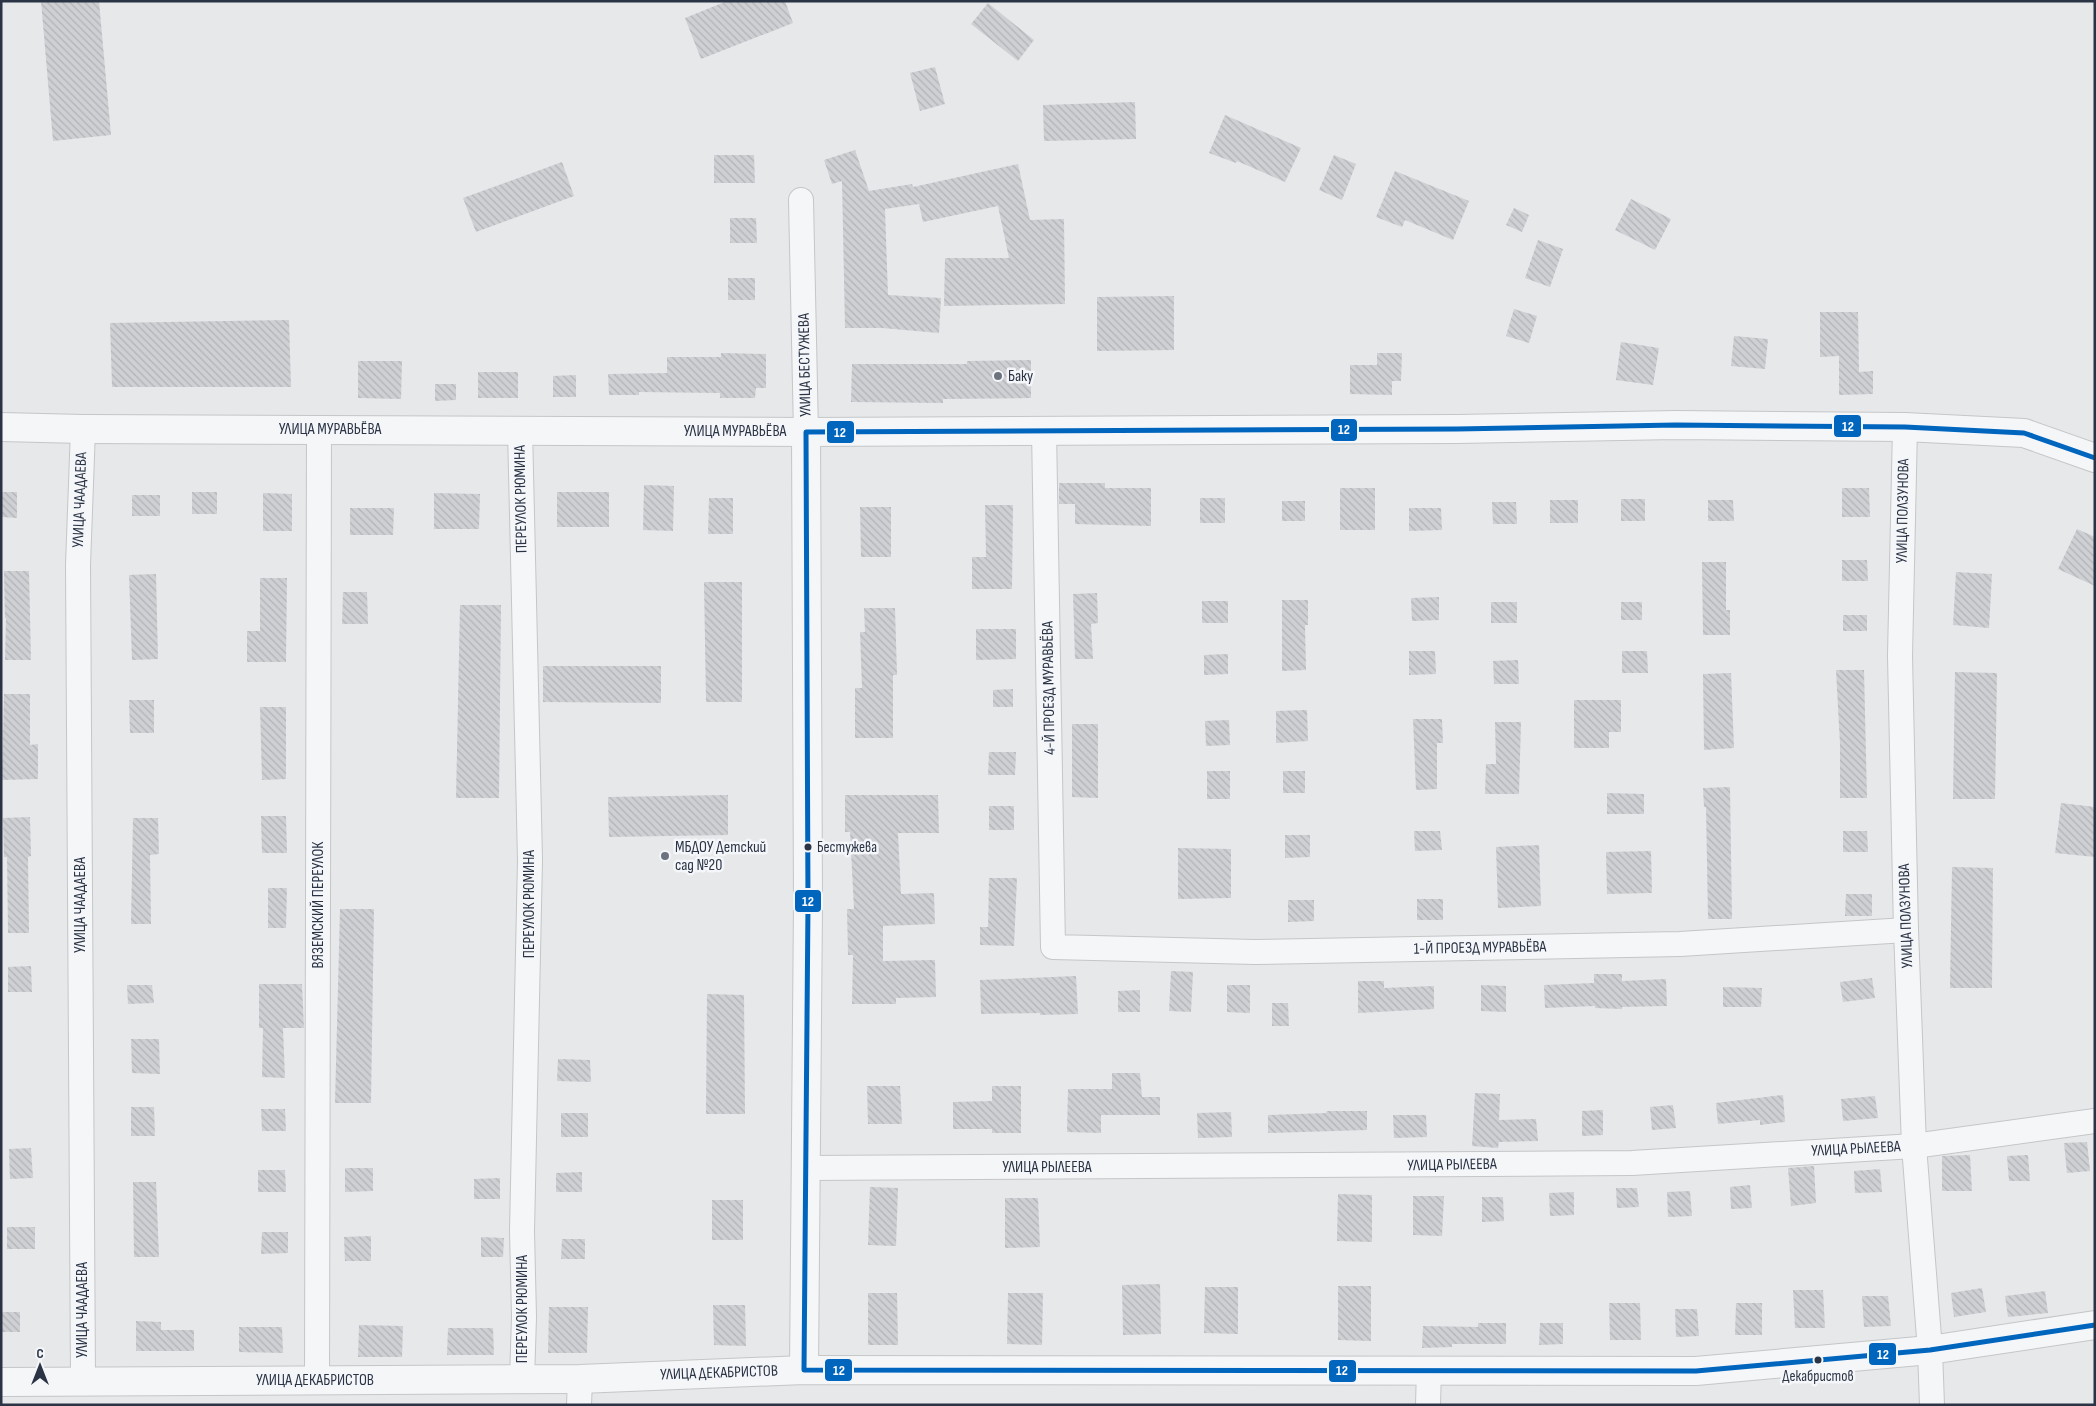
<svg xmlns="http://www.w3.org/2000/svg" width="2096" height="1406" font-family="'Sofia Sans Condensed',sans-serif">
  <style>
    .building { fill: url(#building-back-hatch) }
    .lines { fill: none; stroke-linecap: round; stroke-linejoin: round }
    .minor-casing { stroke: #c4c6c8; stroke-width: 26 }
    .tertiary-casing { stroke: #c4c6c8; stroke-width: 30 }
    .minor { stroke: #f5f6f7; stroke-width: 24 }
    .tertiary { stroke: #f5f6f7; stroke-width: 28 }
    .bus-1-casing { stroke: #f4f6f9; stroke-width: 9 }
    .bus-1 { stroke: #0065bd; stroke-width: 5 }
    .poi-dot { fill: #6c737f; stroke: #f4f6f9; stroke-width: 2 }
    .bus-dot { fill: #2b3445; stroke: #f4f6f9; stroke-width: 2 }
    .labels { text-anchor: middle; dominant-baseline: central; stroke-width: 5; stroke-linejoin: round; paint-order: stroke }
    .bus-label { font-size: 15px; fill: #2b3445; stroke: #f4f6f9; text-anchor: start }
    .street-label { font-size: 16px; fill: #2b3445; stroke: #f4f6f9 }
    .poi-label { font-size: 16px; fill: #2b3445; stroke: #f4f6f9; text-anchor: start }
    .line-badge { stroke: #f4f6f9; stroke-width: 2 }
    .badge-label { font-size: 14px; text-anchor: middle; font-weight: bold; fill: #fff }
  </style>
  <defs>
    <pattern id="building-back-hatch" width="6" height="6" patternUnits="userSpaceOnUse" patternTransform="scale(1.25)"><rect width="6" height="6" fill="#ced0d3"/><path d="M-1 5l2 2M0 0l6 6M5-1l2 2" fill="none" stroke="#b1b3b6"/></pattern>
  </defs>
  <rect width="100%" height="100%" fill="#e6e8ea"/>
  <!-- building -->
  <g class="building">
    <polygon points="41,1 99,1 111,135 53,141"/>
    <polygon points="727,1 785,1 793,23 701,59 685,18"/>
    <polygon points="988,3 1034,40 1018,61 971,24"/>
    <polygon points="935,67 945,104 920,111 910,73"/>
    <polygon points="1135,102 1136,139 1044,141 1043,105"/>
    <polygon points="1225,115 1301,148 1285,182 1237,161 1236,163 1209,153"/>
    <polygon points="855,150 869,191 912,184 913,187 1018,164 1030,220 1064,219 1065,304 944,306 945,258 1009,258 998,206 923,222 919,204 885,209 888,295 941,298 939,333 882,328 845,328 842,181 832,184 824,160"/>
    <polygon points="714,155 754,155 755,183 714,183"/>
    <polygon points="1334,155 1356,164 1342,200 1319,190"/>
    <polygon points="562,162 574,196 476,232 463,198"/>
    <polygon points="1395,171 1469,201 1453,240 1405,220 1402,227 1376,217"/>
    <polygon points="1631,199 1671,219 1655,250 1615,230"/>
    <polygon points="1514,208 1529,215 1522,232 1506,225"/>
    <polygon points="730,218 756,218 757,243 730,243"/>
    <polygon points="1538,240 1563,249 1550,287 1525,278"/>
    <rect x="728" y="278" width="27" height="22"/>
    <polygon points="1174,296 1174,350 1097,351 1097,297"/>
    <polygon points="1514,309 1537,316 1529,343 1506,336"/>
    <polygon points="1820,312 1858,312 1859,372 1873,371 1873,394 1839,395 1839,356 1820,357"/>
    <polygon points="289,320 291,387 112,387 110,323"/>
    <polygon points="1734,336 1768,339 1765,369 1731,366"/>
    <polygon points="1621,342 1659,348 1653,385 1616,380"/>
    <polygon points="721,353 766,354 766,388 756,388 755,398 720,398 720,393 639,392 639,395 609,395 608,374 667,373 667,357 721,357"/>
    <polygon points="1377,353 1402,353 1401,381 1392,381 1392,395 1350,394 1350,365 1377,365"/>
    <polygon points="1031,360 1031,398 943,399 943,403 851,402 852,364 967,364 967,361"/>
    <polygon points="358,361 402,361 401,399 358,398"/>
    <rect x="478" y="372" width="40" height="26"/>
    <polygon points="576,375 576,397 553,397 553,376"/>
    <polygon points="435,384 456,384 456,400 435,401"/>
    <polygon points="1059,483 1105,483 1105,488 1151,488 1151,526 1075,524 1075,504 1059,504"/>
    <polygon points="644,485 674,486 673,531 643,530"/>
    <rect x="1340" y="488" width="35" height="42"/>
    <polygon points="1842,488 1869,488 1870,517 1842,517"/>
    <polygon points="1,492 17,492 17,518 1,517"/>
    <rect x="192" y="492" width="25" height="22"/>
    <rect x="557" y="492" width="52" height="35"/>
    <polygon points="263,493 292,494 292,531 263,531"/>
    <polygon points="434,493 480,494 479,529 434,529"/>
    <rect x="132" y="495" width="28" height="21"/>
    <polygon points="709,498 733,498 733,534 708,534"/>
    <rect x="1200" y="498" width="25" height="25"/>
    <rect x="1621" y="499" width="24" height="22"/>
    <rect x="1550" y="500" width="28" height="23"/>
    <polygon points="1708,500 1733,500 1734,521 1708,521"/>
    <rect x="1282" y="501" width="23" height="20"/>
    <polygon points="1492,502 1516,502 1517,524 1493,524"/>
    <polygon points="985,505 1013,505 1012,589 972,589 972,557 986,557"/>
    <polygon points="860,507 891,507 891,557 861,557"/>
    <polygon points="350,508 394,508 393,535 350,535"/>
    <polygon points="1409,508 1441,508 1442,530 1409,531"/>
    <polygon points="2077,529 2095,537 2095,586 2058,569"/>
    <polygon points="1842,560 1867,560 1868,581 1842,581"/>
    <polygon points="1702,562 1726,562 1726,610 1730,610 1730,635 1703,635"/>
    <polygon points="4,571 29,571 31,660 5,660 6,618 5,618"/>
    <polygon points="1956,572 1992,574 1989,628 1953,625"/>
    <polygon points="156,574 158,659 132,660 129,575"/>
    <polygon points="260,578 287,578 286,662 247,662 247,631 260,631"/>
    <polygon points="704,582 742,582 742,702 706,702"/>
    <polygon points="343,592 367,592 368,624 342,624"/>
    <polygon points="1097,593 1098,623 1091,624 1093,659 1075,659 1073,594"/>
    <polygon points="1439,597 1439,620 1412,621 1411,598"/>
    <polygon points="1282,600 1308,600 1308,625 1305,625 1306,670 1282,671"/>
    <rect x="1202" y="601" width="26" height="22"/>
    <rect x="1491" y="602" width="26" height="21"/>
    <rect x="1621" y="602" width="21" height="18"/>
    <polygon points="460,605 501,605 499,798 456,798"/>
    <polygon points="864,608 895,608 897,675 893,675 893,738 855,738 855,688 862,688 860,632 865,632"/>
    <rect x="1843" y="615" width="24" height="16"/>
    <polygon points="976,629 1016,629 1016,659 976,660"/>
    <polygon points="1409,651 1435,651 1436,674 1409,675"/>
    <polygon points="1622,651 1647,651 1648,673 1622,673"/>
    <polygon points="1228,654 1228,674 1204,675 1204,655"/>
    <polygon points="1518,660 1519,684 1494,684 1493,661"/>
    <polygon points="543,666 661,666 661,703 543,702"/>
    <polygon points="1836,670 1864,670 1867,798 1840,798 1840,744"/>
    <polygon points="1955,672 1997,673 1995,799 1953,799"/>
    <polygon points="1731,673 1734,748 1704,750 1703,674"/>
    <polygon points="1013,689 1013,707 993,707 993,690"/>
    <polygon points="4,694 30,694 30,745 38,744 38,779 2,780"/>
    <polygon points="129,700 154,700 154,733 130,733"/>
    <polygon points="1574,700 1621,700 1621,732 1609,732 1609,748 1574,748"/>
    <polygon points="260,707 286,707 286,779 262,780"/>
    <polygon points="1307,710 1308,741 1276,743 1276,711"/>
    <polygon points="1413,719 1442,719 1443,743 1437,743 1437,789 1416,790"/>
    <polygon points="1229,720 1230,745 1206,746 1205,721"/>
    <polygon points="1495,722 1521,722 1519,794 1485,794 1486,764 1496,764"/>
    <polygon points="1072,724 1098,724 1098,798 1072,797"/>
    <polygon points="989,752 1016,752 1015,775 988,775"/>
    <rect x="1207" y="771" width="23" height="28"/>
    <rect x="1283" y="771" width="22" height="22"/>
    <polygon points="1730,787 1732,919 1708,919 1706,807 1704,807 1703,788"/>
    <polygon points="1607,793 1644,794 1644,814 1607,814"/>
    <polygon points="728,795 728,835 609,837 608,797"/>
    <polygon points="845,795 938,795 939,833 898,833 901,894 934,893 935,924 883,926 883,961 935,960 936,997 896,998 896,1004 852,1004 853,955 848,955 847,909 854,909 850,832 845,832"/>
    <polygon points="2061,803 2095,807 2095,857 2055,853"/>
    <rect x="989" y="806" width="25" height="24"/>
    <polygon points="261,816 286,816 287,853 262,853"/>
    <polygon points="30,817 31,856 28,857 29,933 8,933 7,857 4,857 3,818"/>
    <polygon points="133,818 158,818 159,854 150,855 151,924 131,924"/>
    <polygon points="1414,831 1440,831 1442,850 1415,851"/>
    <polygon points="1843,831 1867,831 1868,852 1843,852"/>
    <polygon points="1285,835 1310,835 1310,857 1285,858"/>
    <polygon points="1539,845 1541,906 1498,908 1496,847"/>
    <polygon points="1178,848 1231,849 1231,898 1178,899"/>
    <polygon points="1651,851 1652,893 1607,894 1606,852"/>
    <polygon points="1952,867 1993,868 1992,988 1950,988"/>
    <polygon points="989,878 1017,878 1014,946 980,945 980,927 988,927"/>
    <polygon points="268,888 287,888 286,928 268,928"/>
    <polygon points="1846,894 1872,894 1872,916 1845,916"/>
    <rect x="1417" y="899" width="26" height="21"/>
    <polygon points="1288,900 1314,900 1314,921 1288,922"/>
    <polygon points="340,909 374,909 371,1103 335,1103"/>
    <polygon points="31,966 32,992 8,992 8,967"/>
    <polygon points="1171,971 1193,972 1191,1012 1169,1011"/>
    <polygon points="1594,974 1622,974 1622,981 1666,979 1667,1006 1622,1007 1622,1009 1595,1008 1595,1006 1545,1008 1544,985 1594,983"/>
    <polygon points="1076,976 1078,1014 1040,1015 1040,1013 981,1014 980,980"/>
    <polygon points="1872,978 1875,998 1843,1002 1840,982"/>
    <polygon points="1358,981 1384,981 1384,988 1434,986 1434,1009 1358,1013"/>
    <polygon points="259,984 302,984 304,1028 283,1028 285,1078 262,1077 263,1028 259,1028"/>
    <polygon points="127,985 152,985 154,1003 128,1004"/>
    <polygon points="1227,985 1250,985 1250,1013 1227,1012"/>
    <polygon points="1481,985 1506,986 1506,1012 1481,1011"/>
    <polygon points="1723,987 1762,988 1761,1007 1723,1007"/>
    <polygon points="1140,990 1140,1012 1118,1012 1118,991"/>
    <polygon points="707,994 744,995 745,1114 706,1114"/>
    <polygon points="1272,1003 1288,1003 1289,1026 1272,1026"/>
    <polygon points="131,1039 159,1039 160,1074 132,1073"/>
    <polygon points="558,1059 590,1060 591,1082 557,1081"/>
    <polygon points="1112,1073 1140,1073 1142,1097 1160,1097 1160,1115 1101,1115 1101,1133 1067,1132 1068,1089 1112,1089"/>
    <polygon points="867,1086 900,1086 902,1124 868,1124"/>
    <polygon points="992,1086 1021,1086 1021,1133 992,1133 992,1129 953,1129 953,1102 992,1101"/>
    <polygon points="1475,1093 1500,1094 1499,1120 1536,1119 1538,1141 1499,1142 1498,1148 1472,1146"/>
    <polygon points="1783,1095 1785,1122 1760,1125 1760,1120 1718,1124 1716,1103"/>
    <polygon points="1875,1096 1878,1118 1843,1121 1841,1099"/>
    <polygon points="1673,1105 1676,1128 1652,1130 1650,1107"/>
    <polygon points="131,1107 154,1107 155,1136 131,1136"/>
    <polygon points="261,1109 285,1109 286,1131 262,1131"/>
    <polygon points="1603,1110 1603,1135 1582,1136 1582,1111"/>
    <polygon points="1327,1111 1367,1111 1367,1130 1268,1133 1268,1115 1326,1113"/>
    <polygon points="1231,1112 1232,1137 1198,1138 1197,1113"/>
    <rect x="561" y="1113" width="27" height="24"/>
    <polygon points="1393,1115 1426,1115 1427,1137 1394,1138"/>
    <polygon points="2087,1142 2090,1171 2067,1173 2064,1143"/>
    <polygon points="31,1148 33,1178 10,1179 9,1149"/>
    <polygon points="1970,1155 1972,1191 1942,1191 1942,1156"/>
    <polygon points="2028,1155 2030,1181 2009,1181 2007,1156"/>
    <polygon points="1814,1166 1816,1203 1791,1206 1788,1168"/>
    <polygon points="345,1168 373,1168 373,1191 345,1192"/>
    <polygon points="1880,1169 1882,1192 1855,1193 1854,1171"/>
    <polygon points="258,1170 285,1170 286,1192 258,1192"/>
    <polygon points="582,1172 582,1192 556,1192 556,1173"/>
    <polygon points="500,1178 500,1199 474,1199 474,1179"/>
    <polygon points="133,1182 156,1182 159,1257 134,1257"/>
    <polygon points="1750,1185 1752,1208 1731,1209 1730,1187"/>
    <polygon points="870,1187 898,1188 896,1246 868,1245"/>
    <polygon points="1616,1188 1637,1188 1639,1207 1617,1208"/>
    <polygon points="1690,1191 1692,1216 1668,1217 1667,1192"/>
    <polygon points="1574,1192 1574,1215 1550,1216 1549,1193"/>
    <polygon points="1338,1194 1372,1195 1372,1242 1337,1241"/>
    <polygon points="1413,1196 1444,1196 1442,1236 1413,1235"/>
    <polygon points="1482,1197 1503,1197 1504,1221 1482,1222"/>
    <polygon points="1005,1198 1038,1198 1040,1247 1005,1248"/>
    <rect x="712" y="1200" width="31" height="40"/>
    <rect x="7" y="1227" width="28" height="22"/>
    <polygon points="262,1232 288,1232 288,1253 261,1254"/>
    <polygon points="371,1236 371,1261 345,1261 344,1237"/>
    <polygon points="481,1237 504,1238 503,1257 481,1257"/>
    <polygon points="562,1239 585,1239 585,1259 561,1259"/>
    <polygon points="1160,1284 1161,1334 1123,1335 1122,1285"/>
    <polygon points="1338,1286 1371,1286 1371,1341 1338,1340"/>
    <polygon points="1205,1287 1238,1287 1238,1334 1204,1333"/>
    <polygon points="1982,1288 1986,1312 1954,1317 1951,1293"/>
    <polygon points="1793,1290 1823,1290 1825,1328 1795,1328"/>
    <polygon points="2045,1291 2048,1313 2008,1317 2005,1296"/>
    <polygon points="868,1293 897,1293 898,1345 868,1345"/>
    <polygon points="1008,1293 1043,1293 1042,1345 1007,1344"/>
    <polygon points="1862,1296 1888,1296 1891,1326 1864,1327"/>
    <polygon points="1609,1303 1640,1303 1641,1340 1610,1340"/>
    <polygon points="1736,1303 1762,1303 1762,1335 1735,1335"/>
    <polygon points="713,1305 745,1305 746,1346 714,1345"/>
    <polygon points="549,1307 588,1307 587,1353 548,1353"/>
    <polygon points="1675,1309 1697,1309 1699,1336 1676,1337"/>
    <rect x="1" y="1312" width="19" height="20"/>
    <polygon points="136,1321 161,1322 161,1330 194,1330 194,1351 136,1351"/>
    <polygon points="1478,1323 1506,1323 1506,1344 1452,1344 1452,1347 1422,1348 1423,1326 1478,1327"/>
    <polygon points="1540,1323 1563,1323 1563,1344 1539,1345"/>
    <polygon points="359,1325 403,1326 402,1357 358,1357"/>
    <polygon points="239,1327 282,1327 283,1353 239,1352"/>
    <polygon points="448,1328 493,1328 494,1355 447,1355"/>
  </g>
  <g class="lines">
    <!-- minor casing -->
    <g class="minor-casing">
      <g id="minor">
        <polyline points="801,200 806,432"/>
        <polyline points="1905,427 1900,656 1906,930 1914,1146 1930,1350 1932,1405"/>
        <polyline points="83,429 78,565 83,1380"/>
        <polyline points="520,429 530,860 522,1231 524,1317 522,1379"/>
        <polyline points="1044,430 1053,947 1255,952 1472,948 1680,944 1906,930"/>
        <polyline points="807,1168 1632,1163 1914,1146 2095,1121"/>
        <polyline points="317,1380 319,429"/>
        <polyline points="579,1405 580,1379"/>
        <polyline points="1428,1405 1429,1369"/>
      </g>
    </g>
    <!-- tertiary casing -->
    <g class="tertiary-casing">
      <g id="tertiary">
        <polyline points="1,427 83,429 806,432 1457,429 1676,425 1905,427 2024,433 2095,458"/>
        <polyline points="804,1370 808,903 806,432"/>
        <polyline points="1,1382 580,1379 804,1370 1696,1371 1930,1350 2095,1325"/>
      </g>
    </g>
    <!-- minor -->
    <use href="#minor" class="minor"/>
    <!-- tertiary -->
    <use href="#tertiary" class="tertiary"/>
    <!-- bus-1 casing -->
    <g class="bus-1-casing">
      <polyline id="bus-1" points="2095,458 2024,433 1905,427 1676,425 1457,429 806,432 808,903 804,1370 1696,1371 1930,1350 2095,1325"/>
    </g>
    <!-- bus-1 -->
    <use href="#bus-1" class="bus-1"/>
  </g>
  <!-- markers -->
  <g class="poi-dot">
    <circle cx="998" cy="376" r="5"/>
    <circle cx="665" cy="856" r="5"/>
  </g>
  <g class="bus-dot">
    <circle cx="808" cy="847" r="4.5"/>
    <circle cx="1818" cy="1360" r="4.5"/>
  </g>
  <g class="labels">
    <!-- bus labels -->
    <g class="bus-label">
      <text x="817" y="847">Бестужева</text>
      <text x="1818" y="1376" text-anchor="middle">Декабристов</text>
    </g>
    <!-- street labels -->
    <g class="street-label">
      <text transform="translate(805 365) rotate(-91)">УЛИЦА БЕСТУЖЕВА</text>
      <text x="330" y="429">УЛИЦА МУРАВЬЁВА</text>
      <text x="735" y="431">УЛИЦА МУРАВЬЁВА</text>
      <text transform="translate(521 499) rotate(-91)">ПЕРЕУЛОК РЮМИНА</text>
      <text transform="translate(80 500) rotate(-88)">УЛИЦА ЧААДАЕВА</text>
      <text transform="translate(1903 511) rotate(-89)">УЛИЦА ПОЛЗУНОВА</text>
      <text transform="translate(1049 688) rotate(-91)">4-Й ПРОЕЗД МУРАВЬЁВА</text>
      <text transform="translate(529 904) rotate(-90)">ПЕРЕУЛОК РЮМИНА</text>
      <text transform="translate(80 905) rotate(-90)">УЛИЦА ЧААДАЕВА</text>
      <text transform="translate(318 905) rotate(-90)">ВЯЗЕМСКИЙ ПЕРЕУЛОК</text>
      <text transform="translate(1906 916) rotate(-92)">УЛИЦА ПОЛЗУНОВА</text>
      <text transform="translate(1480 948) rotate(-1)">1-Й ПРОЕЗД МУРАВЬЁВА</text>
      <text transform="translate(1856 1149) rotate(-3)">УЛИЦА РЫЛЕЕВА</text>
      <text transform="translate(1452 1165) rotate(-1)">УЛИЦА РЫЛЕЕВА</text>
      <text x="1047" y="1167">УЛИЦА РЫЛЕЕВА</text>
      <text transform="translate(522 1309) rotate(-90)">ПЕРЕУЛОК РЮМИНА</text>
      <text transform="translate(82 1310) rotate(-90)">УЛИЦА ЧААДАЕВА</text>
      <text transform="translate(719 1373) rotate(-2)">УЛИЦА ДЕКАБРИСТОВ</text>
      <text x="315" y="1380">УЛИЦА ДЕКАБРИСТОВ</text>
    </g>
    <!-- poi labels -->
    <g class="poi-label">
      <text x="1008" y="376">Баку</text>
      <text x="675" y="847">МБДОУ Детский<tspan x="675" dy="18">сад №20</tspan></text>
    </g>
  </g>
  <g class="line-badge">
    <rect x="1833" y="414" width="29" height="24" rx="5" fill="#0065bd"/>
    <rect x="1330" y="418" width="28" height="24" rx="5" fill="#0065bd"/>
    <rect x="826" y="420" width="29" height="24" rx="5" fill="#0065bd"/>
    <rect x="794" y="889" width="28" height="24" rx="5" fill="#0065bd"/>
    <rect x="1868" y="1342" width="29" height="24" rx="5" fill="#0065bd"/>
    <rect x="824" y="1358" width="29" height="24" rx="5" fill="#0065bd"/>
    <rect x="1328" y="1359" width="29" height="24" rx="5" fill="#0065bd"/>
  </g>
  <g class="badge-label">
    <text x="1848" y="431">12</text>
    <text x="1344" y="434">12</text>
    <text x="840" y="437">12</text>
    <text x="808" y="906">12</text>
    <text x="1883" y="1359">12</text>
    <text x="839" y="1375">12</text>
    <text x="1342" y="1375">12</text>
  </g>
  <!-- border -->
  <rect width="2096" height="1406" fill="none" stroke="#2b3445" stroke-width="5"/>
  <!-- north arrow -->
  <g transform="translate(40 1366)" stroke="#f4f6f9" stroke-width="4" paint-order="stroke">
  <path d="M0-4L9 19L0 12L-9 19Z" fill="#2b3445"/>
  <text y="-8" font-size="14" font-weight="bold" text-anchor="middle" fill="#2b3445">С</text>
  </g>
</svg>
